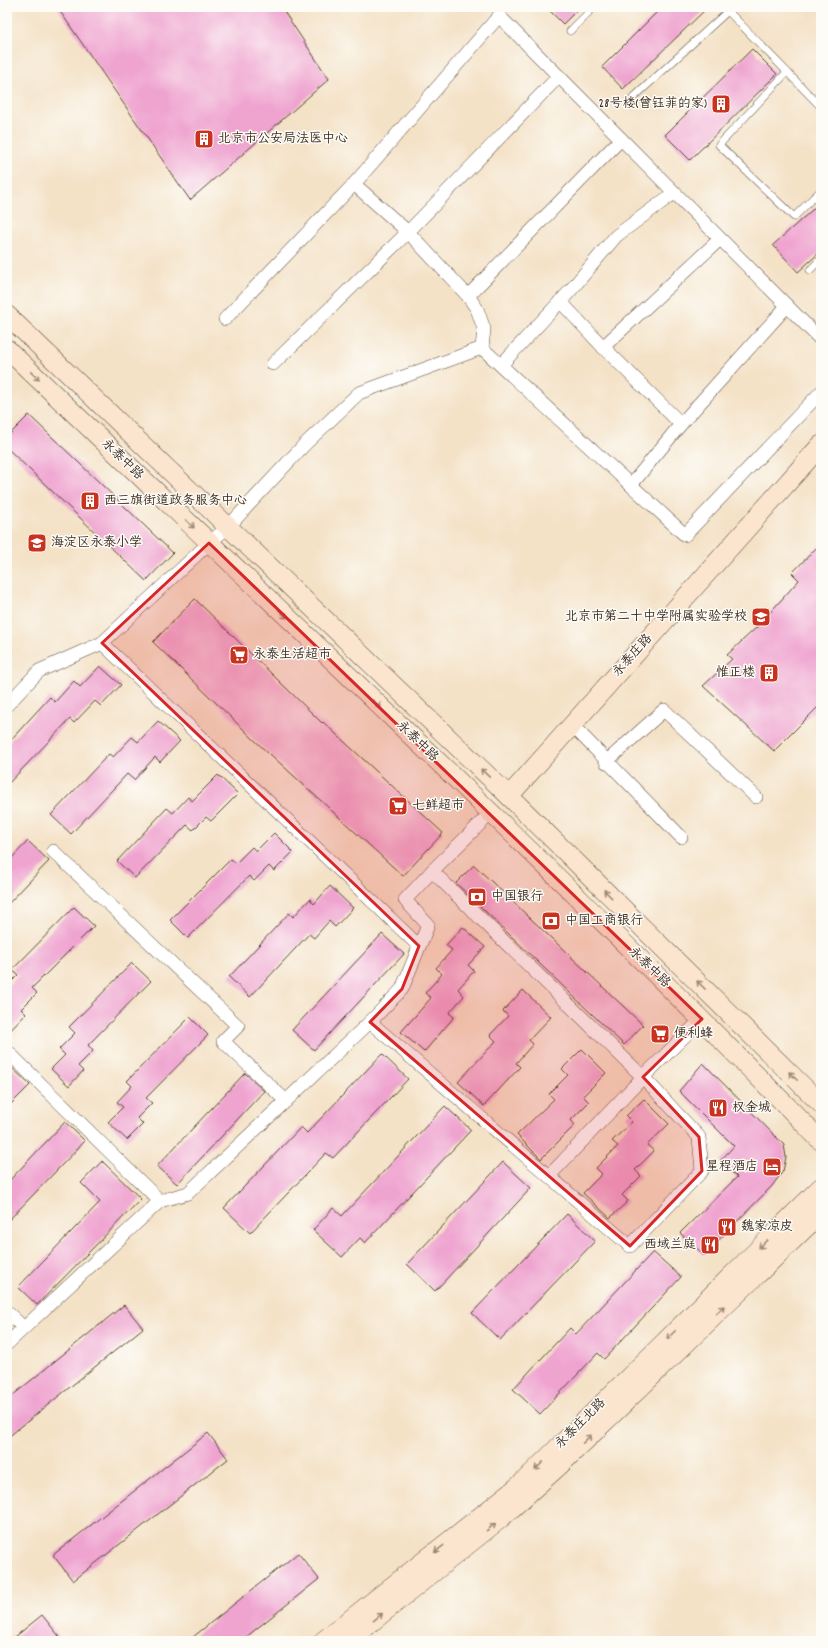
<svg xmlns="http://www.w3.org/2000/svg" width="828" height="1648" font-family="Dekko,'LXGW WenKai TC',sans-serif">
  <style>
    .building { fill: #efa4d0 }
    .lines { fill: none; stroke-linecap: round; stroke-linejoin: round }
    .lane-casing { stroke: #574637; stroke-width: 8 }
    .street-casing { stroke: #574637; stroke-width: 14 }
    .secondary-casing { stroke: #574637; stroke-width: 20 }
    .lane { stroke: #fff; stroke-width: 7 }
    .street { stroke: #fff; stroke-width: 13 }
    .secondary { stroke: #fce5cf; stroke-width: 19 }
    .oneway { stroke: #9c8876 }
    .marked { fill: #d62828; fill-opacity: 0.2; stroke: #d62828; stroke-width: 3; stroke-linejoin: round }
    .labels { text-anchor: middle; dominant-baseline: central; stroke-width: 3; stroke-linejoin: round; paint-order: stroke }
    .poi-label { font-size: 13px; fill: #3b2a1e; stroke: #fdfcf7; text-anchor: start }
    .street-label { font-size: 13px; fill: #3b2a1e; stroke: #fdfcf7 }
  </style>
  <rect width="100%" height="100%" fill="#fdfcf7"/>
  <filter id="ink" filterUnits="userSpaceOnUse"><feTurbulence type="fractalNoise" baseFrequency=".025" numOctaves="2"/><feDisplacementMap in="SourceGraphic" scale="8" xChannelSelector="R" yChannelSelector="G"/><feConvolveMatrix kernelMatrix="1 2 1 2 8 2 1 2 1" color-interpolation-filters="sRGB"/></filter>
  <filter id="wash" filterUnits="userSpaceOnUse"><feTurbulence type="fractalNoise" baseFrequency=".012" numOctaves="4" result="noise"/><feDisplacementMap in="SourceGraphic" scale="16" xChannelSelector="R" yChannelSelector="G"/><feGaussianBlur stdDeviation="0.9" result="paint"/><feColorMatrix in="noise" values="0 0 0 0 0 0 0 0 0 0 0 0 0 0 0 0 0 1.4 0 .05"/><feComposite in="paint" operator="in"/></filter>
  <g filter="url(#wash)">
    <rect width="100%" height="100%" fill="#f4e2c7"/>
    <g id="blocks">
      <!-- building -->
      <g class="building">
        <polygon points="57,7 281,7 329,79 190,200"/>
        <polygon points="546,7 580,7 563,24"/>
        <polygon points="662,7 708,7 623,89 602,67"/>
        <polygon points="752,49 777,74 690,160 665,135"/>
        <polygon points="821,202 821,251 798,272 773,245"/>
        <polygon points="29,415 173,553 146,581 7,448 7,437"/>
        <polygon points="821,543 821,704 774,751 703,686 732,659 727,655 757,627 799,580 792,573"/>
        <polygon points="195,599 322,723 323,722 443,833 403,876 270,754 270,755 153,642"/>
        <polygon points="100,666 121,685 101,706 95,701 74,723 70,719 7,785 7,744 50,697 55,702 74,681 80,687"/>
        <polygon points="158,721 180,741 160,762 155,757 134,780 127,774 71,834 51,815 109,754 113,757 132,737 138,742"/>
        <polygon points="218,775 238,794 211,821 206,817 193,830 187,825 135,878 117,861 167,808 173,813 188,797 192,801"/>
        <polygon points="274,833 293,852 274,871 269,866 254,881 249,876 188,938 170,920 231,859 236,863 252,847 256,851"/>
        <polygon points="28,841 49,861 7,905 7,863"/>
        <polygon points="474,865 643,1025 624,1045 456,883"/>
        <polygon points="330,886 353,908 335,927 329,921 314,938 309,934 250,997 229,977 289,913 293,917 310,899 314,904"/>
        <polygon points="74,907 94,926 32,988 37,993 21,1009 26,1014 7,1034 7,986 18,975 12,970"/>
        <polygon points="463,927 485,947 468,965 474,971 458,989 464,996 449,1013 454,1017 424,1052 401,1032 431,998 425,993 442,974 436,968 452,950 446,945"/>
        <polygon points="382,934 404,954 314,1050 292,1030"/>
        <polygon points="132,963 151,981 88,1045 93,1051 78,1066 83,1071 69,1086 51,1069 65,1055 59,1049 75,1033 69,1027"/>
        <polygon points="523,990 551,1017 529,1040 533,1044 516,1063 520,1067 484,1106 458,1082 496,1041 490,1035 508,1016 503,1011"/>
        <polygon points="190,1017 208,1035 146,1098 152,1103 137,1118 143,1124 127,1140 108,1122 123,1107 117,1102 132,1086 127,1081"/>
        <polygon points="582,1049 606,1073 583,1096 589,1102 571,1120 575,1125 541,1159 517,1135 554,1099 549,1094 568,1075 562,1069"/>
        <polygon points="382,1054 408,1079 333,1158 326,1153 250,1233 224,1208 301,1127 307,1133"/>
        <polygon points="7,1063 30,1085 7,1108"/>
        <polygon points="703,1063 784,1145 786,1157 783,1171 772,1186 704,1255 680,1233 737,1177 720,1161 734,1146 679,1091"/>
        <polygon points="245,1073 264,1091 177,1184 157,1166"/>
        <polygon points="644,1099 669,1124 647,1145 654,1151 635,1170 641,1176 622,1195 628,1201 610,1218 583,1193 602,1174 596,1168 618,1146 612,1141 632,1122 626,1116"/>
        <polygon points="445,1106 471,1130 365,1243 360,1238 342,1257 313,1230 333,1208 342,1216"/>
        <polygon points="65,1122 85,1141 7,1222 7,1183"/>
        <polygon points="102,1161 141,1199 37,1305 18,1287 100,1202 81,1183"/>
        <polygon points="503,1162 531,1188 435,1291 407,1264"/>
        <polygon points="567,1214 595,1241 500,1340 472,1313"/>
        <polygon points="653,1252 681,1277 604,1359 598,1353 540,1414 513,1389 570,1328 576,1334"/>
        <polygon points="124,1305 143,1328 7,1438 7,1400"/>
        <polygon points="208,1433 228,1459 73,1581 53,1555"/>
        <polygon points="298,1553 319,1579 241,1641 188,1641"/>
        <polygon points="42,1615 63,1641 10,1641"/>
      </g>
    </g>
  </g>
  <g filter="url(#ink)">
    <use href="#blocks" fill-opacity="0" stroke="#574637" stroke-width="1"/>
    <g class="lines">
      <!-- lane casing -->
      <g class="lane-casing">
        <g id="lane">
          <polyline points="724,7 821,107"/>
          <polyline points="570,31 594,7"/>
          <polyline points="787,72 719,145 794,217 821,190"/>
          <polyline points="633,98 728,11"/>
          <polyline points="810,270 821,259"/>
        </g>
      </g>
      <!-- street casing -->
      <g class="street-casing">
        <g id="street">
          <polyline points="354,184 408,232 468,296 477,309 484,329 482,348"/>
          <polyline points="468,296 621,139"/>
          <polyline points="560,301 603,347"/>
          <polyline points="225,319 354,184 499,16 821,340"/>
          <polyline points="273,364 408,232 559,76"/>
          <polyline points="501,365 570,291 616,236 674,193"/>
          <polyline points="681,424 603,347 720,239"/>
          <polyline points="631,485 681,424 787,306"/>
          <polyline points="102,643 419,946"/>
          <polyline points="7,705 39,671 102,643 209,543 228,527 304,445 359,393 482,348 685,535 821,392"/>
          <polyline points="572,725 681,837"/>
          <polyline points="606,762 664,710 756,797"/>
          <polyline points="53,851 238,1026 223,1041 286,1101"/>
          <polyline points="370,1022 630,1246 702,1171 699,1137 643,1077 432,871"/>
          <polyline points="7,1051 160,1201 188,1193 370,1022 402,989 428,925 405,900 432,871 491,813"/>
          <polyline points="549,1176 643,1077 702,1019"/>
          <polyline points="7,1312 24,1328 160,1201"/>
          <polyline points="7,1344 24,1328"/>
        </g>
      </g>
      <!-- secondary casing -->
      <g class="secondary-casing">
        <g id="secondary">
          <polyline points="7,315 509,796 821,1104"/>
          <path d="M7 349C280 611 557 870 821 1141"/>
          <polyline points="509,796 821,445"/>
          <polyline points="323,1641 521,1484 821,1187"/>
          <polyline points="348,1641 501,1518 560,1465 821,1213"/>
        </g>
      </g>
      <!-- lane -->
      <use href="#lane" class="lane"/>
      <!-- street -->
      <use href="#street" class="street"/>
      <!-- secondary -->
      <use href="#secondary" class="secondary"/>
    </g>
    <!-- one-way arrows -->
    <defs><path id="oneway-shaft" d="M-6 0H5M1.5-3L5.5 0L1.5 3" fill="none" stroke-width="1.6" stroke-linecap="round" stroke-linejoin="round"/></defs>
    <g class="oneway">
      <use href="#oneway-shaft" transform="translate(35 376) rotate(44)"/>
      <use href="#oneway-shaft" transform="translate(190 524) rotate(44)"/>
      <use href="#oneway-shaft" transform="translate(283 614) rotate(44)"/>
      <use href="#oneway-shaft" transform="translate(377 704) rotate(44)"/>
      <use href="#oneway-shaft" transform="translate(485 773) rotate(-136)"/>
      <use href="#oneway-shaft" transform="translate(608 894) rotate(-135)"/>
      <use href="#oneway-shaft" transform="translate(701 985) rotate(-135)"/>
      <use href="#oneway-shaft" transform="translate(793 1076) rotate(-135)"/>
      <use href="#oneway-shaft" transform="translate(763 1244) rotate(135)"/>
      <use href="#oneway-shaft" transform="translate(720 1310) rotate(-44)"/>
      <use href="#oneway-shaft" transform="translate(671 1335) rotate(135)"/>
      <use href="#oneway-shaft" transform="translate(587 1439) rotate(-44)"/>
      <use href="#oneway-shaft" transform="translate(539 1466) rotate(135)"/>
      <use href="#oneway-shaft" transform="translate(491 1527) rotate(-39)"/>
      <use href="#oneway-shaft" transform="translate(439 1549) rotate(142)"/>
      <use href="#oneway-shaft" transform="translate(378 1617) rotate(-39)"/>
    </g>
  </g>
  <!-- marked area -->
  <path class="marked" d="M209 543 702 1019 643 1077 699 1137 702 1171 630 1246 370 1022 402 989 419 946 102 643Z"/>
  <!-- icons -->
  <defs>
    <g id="building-square" transform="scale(1)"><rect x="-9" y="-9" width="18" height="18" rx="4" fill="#c8321e" stroke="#fdfcf7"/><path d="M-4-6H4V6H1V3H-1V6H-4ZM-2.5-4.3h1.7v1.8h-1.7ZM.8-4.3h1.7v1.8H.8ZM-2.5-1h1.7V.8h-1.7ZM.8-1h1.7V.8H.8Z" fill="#fff"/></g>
    <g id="school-square" transform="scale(1)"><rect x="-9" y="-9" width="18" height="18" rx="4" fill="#c8321e" stroke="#fdfcf7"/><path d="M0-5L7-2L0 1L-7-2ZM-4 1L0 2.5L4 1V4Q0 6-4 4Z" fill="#fff"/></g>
    <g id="supermarket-square" transform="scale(1)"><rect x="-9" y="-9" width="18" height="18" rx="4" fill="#c8321e" stroke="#fdfcf7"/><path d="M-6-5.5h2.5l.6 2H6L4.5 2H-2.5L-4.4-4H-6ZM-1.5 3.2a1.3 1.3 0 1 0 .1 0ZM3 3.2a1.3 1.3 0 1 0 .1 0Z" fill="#fff"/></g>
    <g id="bank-square" transform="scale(1)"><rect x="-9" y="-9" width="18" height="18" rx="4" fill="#c8321e" stroke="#fdfcf7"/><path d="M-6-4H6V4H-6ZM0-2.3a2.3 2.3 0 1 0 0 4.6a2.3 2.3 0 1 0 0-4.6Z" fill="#fff"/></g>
    <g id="restaurant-square" transform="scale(1)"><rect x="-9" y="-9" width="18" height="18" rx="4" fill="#c8321e" stroke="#fdfcf7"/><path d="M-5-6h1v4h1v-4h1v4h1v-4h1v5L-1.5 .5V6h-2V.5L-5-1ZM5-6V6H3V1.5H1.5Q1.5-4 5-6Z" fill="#fff"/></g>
    <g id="hotel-square" transform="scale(1)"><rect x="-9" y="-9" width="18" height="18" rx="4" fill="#c8321e" stroke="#fdfcf7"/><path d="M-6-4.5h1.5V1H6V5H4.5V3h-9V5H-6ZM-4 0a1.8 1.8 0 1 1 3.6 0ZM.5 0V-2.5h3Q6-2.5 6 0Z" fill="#fff"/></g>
  </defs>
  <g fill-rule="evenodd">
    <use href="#building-square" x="721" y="104"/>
    <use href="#building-square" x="204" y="139"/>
    <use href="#building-square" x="90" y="501"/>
    <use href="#school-square" x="37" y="543"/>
    <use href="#school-square" x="761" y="617"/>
    <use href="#supermarket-square" x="239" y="655"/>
    <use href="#building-square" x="769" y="673"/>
    <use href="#supermarket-square" x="398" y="806"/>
    <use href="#bank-square" x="477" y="897"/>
    <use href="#bank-square" x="551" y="921"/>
    <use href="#supermarket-square" x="660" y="1034"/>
    <use href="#restaurant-square" x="718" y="1108"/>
    <use href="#hotel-square" x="772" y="1167"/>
    <use href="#restaurant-square" x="727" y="1227"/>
    <use href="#restaurant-square" x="710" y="1245"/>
  </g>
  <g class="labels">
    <!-- poi labels -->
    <g class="poi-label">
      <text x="707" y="104" text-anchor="end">28号楼(曾钰菲的家)</text>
      <text x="218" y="139">北京市公安局法医中心</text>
      <text x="104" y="501">西三旗街道政务服务中心</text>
      <text x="51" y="543">海淀区永泰小学</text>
      <text x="747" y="617" text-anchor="end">北京市第二十中学附属实验学校</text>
      <text x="253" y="655">永泰生活超市</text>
      <text x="755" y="673" text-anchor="end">惟正楼</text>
      <text x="412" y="806">七鲜超市</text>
      <text x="491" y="897">中国银行</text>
      <text x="565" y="921">中国工商银行</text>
      <text x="674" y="1034">便利蜂</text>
      <text x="732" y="1108">权金城</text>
      <text x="758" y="1167" text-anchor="end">星程酒店</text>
      <text x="741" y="1227">魏家凉皮</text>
      <text x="696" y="1245" text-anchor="end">西域兰庭</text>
    </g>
    <!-- street labels -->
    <g class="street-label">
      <text transform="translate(122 460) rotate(44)">永泰中路</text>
      <text transform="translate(633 656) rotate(-48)">永泰庄路</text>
      <text transform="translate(417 742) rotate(44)">永泰中路</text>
      <text transform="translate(649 968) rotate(44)">永泰中路</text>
      <text transform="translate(581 1424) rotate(-45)">永泰庄北路</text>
    </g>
  </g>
  <!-- margin -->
  <rect width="828" height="1648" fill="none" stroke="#fdfcf7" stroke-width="24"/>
</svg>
